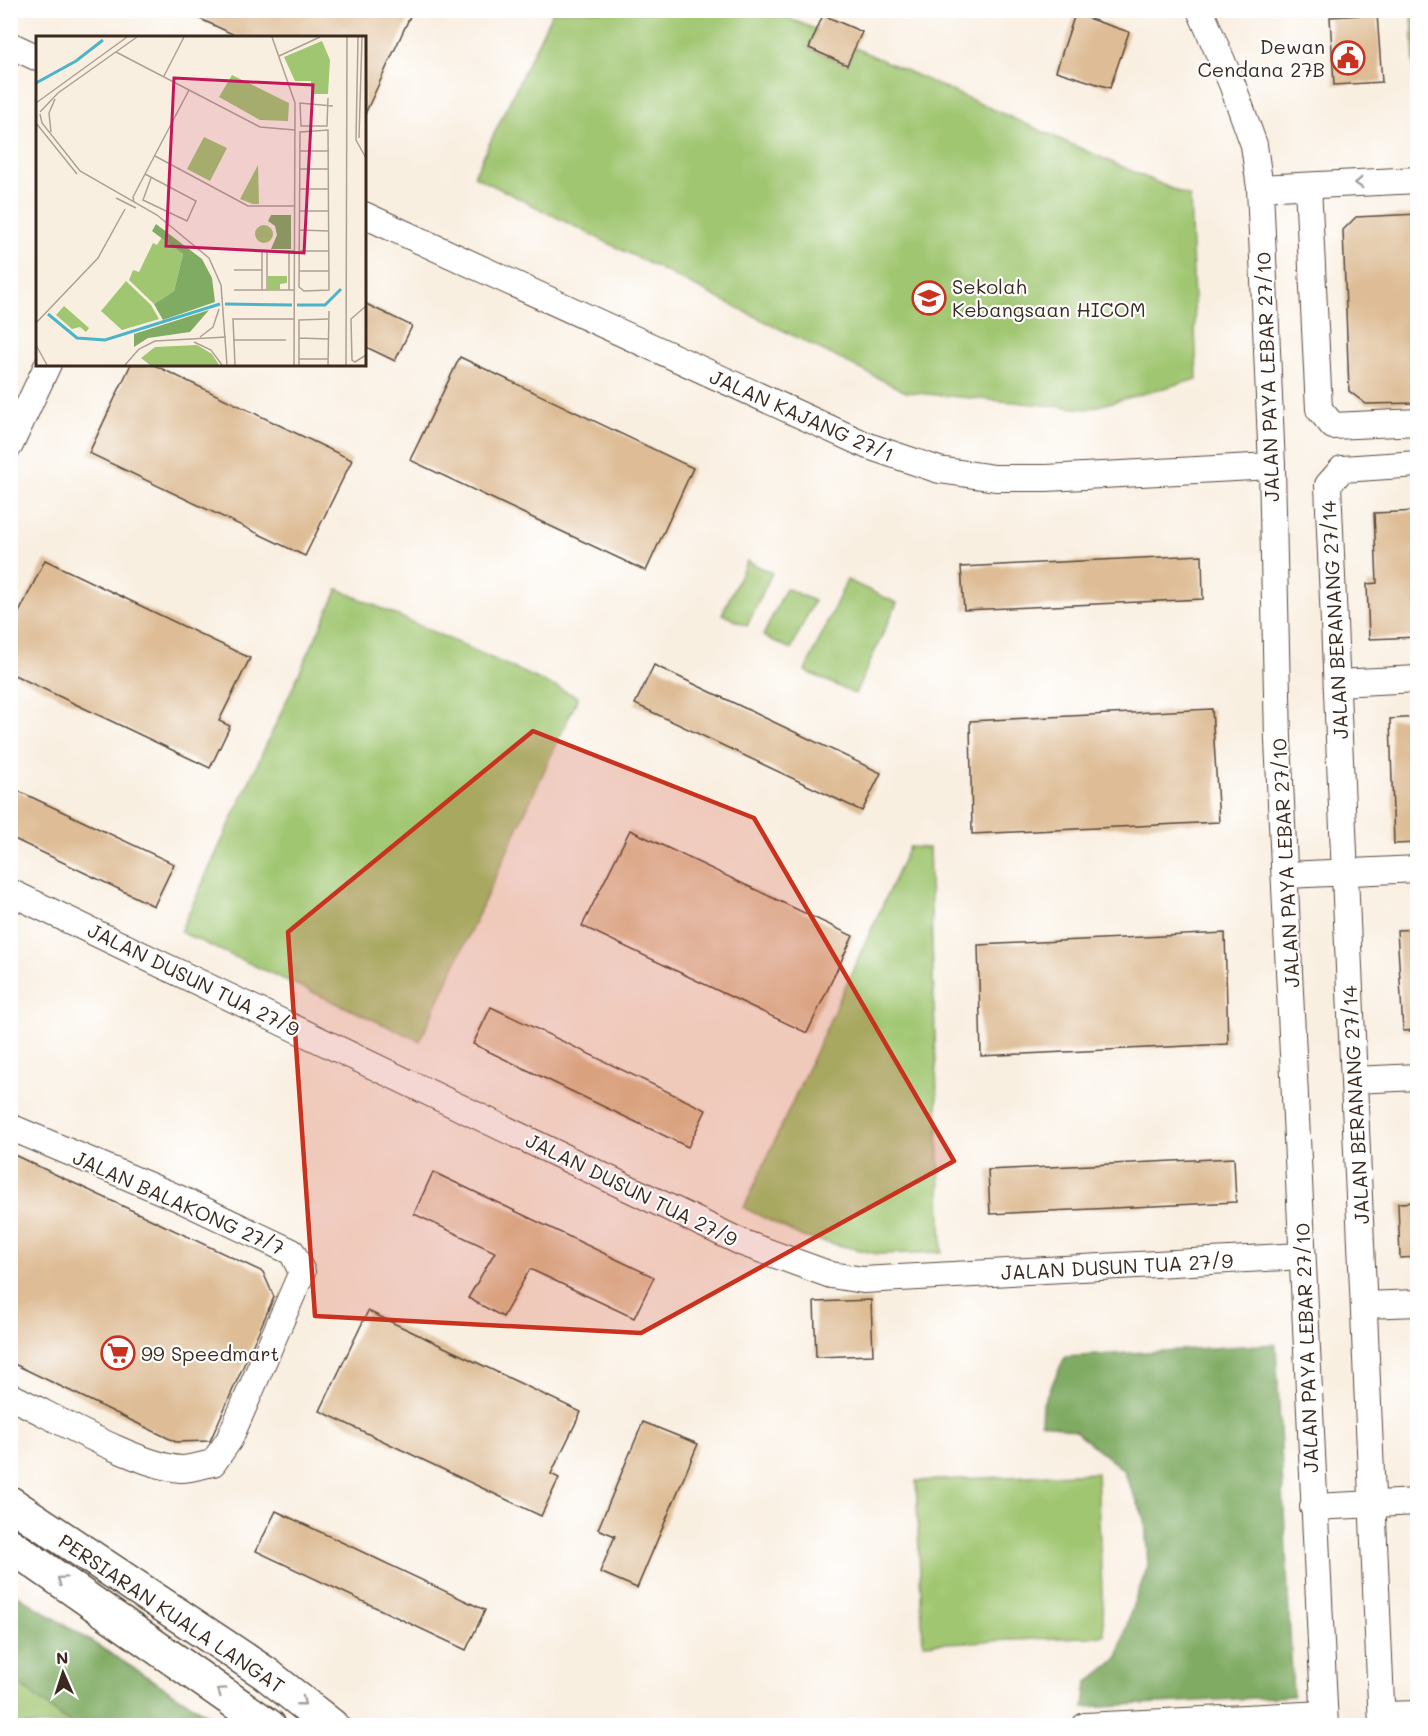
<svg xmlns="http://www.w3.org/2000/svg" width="1428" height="1736" font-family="Mali,sans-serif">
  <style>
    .green { fill: #a0c671; stroke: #6e7848; stroke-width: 1.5 }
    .forest { fill: #80ab63; stroke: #5e6a40; stroke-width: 1.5 }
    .building { fill: #debd96 }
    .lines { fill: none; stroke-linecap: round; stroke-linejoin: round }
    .street-casing { stroke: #58483b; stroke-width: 28 }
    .primary-casing { stroke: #58483b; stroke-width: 36 }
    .street { stroke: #fff; stroke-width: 26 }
    .primary { stroke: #fff; stroke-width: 33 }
    .oneway { stroke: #a79f9a }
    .marked { fill: #c8321e; fill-opacity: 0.2; stroke: #c8321e; stroke-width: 4.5; stroke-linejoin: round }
    .labels { text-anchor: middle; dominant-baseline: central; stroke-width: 4.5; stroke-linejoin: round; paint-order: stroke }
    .poi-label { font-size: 20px; fill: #3b2a1e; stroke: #fff; text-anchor: start }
    .street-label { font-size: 20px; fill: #3b2a1e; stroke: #fff }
    .inset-river { fill: none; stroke: #4bb4c9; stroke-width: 3 }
    .inset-road { fill: none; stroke: #ada093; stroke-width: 1.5 }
    .view { fill: #c2185b; fill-opacity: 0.15; stroke: #c2185b; stroke-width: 3 }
    .inset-edge { fill: none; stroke: #3b2a1e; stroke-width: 3 }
  </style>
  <rect width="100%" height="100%" fill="#fff"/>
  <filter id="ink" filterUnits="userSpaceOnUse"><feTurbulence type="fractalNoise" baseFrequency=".0167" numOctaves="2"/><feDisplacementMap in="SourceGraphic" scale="12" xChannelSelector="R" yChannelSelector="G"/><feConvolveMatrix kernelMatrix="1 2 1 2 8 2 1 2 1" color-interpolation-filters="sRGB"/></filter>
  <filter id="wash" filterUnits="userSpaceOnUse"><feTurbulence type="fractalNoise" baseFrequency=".008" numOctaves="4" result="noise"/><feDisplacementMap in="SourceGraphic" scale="24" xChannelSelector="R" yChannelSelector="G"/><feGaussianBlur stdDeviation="1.35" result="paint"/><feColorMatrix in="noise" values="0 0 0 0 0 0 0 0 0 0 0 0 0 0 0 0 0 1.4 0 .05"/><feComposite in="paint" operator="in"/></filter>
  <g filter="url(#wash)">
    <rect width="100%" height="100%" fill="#f9efe1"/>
    <!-- green -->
    <g class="green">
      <polygon points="553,11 771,11 817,30 809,48 847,65 855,48 1190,197 1197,379 1087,409 906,392 474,176"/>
      <polygon points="1412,11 1417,11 1417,87 1415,88"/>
      <polygon points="747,561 772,573 747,626 722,614"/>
      <polygon points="847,580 897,603 855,694 805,671"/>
      <polygon points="786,588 814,601 791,649 763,636"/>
      <polygon points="338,589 578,697 420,1041 180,932"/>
      <polygon points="909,847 929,848 942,1252 878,1254 803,1237 744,1208"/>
      <polygon points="1097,1473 1104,1636 923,1644 916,1481"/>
      <polygon points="11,1678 72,1725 11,1725"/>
    </g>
    <!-- forest -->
    <g class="forest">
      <polygon points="1276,1344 1293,1696 1084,1707 1087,1683 1118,1658 1131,1611 1148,1566 1145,1519 1122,1469 1075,1431 1041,1422 1042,1405 1065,1357"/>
      <polygon points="11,1591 224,1725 72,1725 11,1678"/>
    </g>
    <g id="blocks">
      <!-- building -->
      <g class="building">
        <polygon points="181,10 413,10 364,116 364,38 241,38"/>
        <polygon points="1075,14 1129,32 1110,88 1056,71"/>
        <polygon points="1377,14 1382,82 1334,85 1330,17"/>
        <polygon points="823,15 862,32 847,65 809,48"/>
        <polygon points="1418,214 1418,403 1366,404 1349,391 1343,230 1356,217"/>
        <polygon points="364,303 412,326 395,361 364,346"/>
        <polygon points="460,357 693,468 646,571 410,460"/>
        <polygon points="131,364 152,364 352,460 305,556 89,453"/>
        <polygon points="1418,511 1418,637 1369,639 1367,584 1377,583 1374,513"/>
        <polygon points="1202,555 1203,599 964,610 961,567"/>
        <polygon points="45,560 250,658 219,721 230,726 210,768 10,673 10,631"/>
        <polygon points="654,665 881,773 862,811 635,704"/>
        <polygon points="1212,709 1219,822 972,834 970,721"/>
        <polygon points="1418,717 1418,843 1394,844 1390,719"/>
        <polygon points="10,787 174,864 154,906 10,837"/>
        <polygon points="630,830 853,936 807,1033 582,926"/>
        <polygon points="1418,929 1418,1030 1403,1031 1397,930"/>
        <polygon points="1225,933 1228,1044 981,1056 978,945"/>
        <polygon points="491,1007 706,1110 688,1147 473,1044"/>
        <polygon points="10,1153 263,1272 274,1297 210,1441 176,1442 10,1362"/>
        <polygon points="1234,1158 1236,1202 990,1214 988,1170"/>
        <polygon points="433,1172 654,1277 634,1318 530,1269 503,1317 468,1298 495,1252 414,1214"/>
        <polygon points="1418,1202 1418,1257 1400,1258 1398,1203"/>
        <polygon points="871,1300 873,1355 816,1357 814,1302"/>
        <polygon points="368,1311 581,1412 551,1474 559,1478 541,1516 320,1411"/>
        <polygon points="643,1422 698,1444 637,1588 600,1572 615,1536 598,1529"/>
        <polygon points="276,1511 485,1610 466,1650 256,1551"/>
      </g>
    </g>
  </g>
  <g filter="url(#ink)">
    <use href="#blocks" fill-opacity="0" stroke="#58483b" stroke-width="1.5"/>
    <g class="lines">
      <!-- street casing -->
      <g class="street-casing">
        <g id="street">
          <polyline points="1200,10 1232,84 1254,145 1260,188 1272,466 1278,740 1325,1726"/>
          <polyline points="10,45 38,58"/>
          <polyline points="1308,186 1319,409 1333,426 1418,422"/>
          <polyline points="1260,188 1418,180"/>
          <polyline points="364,215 868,446 939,470 995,478 1046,478 1272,466"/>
          <polyline points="10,445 48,364"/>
          <polyline points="1337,683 1418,679"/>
          <polyline points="1286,875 1418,869"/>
          <polyline points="10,892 743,1243 831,1275 863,1280 1302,1256"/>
          <polyline points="1354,1080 1418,1077"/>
          <path d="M10 1127 178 1198 292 1252 302 1272 229 1440 213 1463C203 1465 191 1469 181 1469 136 1465 54 1417 10 1396"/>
          <polyline points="1364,1305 1418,1303"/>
          <polyline points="1313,1507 1418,1502"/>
          <polyline points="1382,1715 1418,1714"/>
          <polyline points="1085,1726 1324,1714"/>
          <polyline points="1382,1726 1328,485 1342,469 1418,464"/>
        </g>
      </g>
      <!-- primary casing -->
      <g class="primary-casing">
        <g id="primary">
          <polyline points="10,1503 265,1673 332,1726"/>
          <polyline points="10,1545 269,1726"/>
        </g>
      </g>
      <!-- street -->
      <use href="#street" class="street"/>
      <!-- primary -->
      <use href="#primary" class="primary"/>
    </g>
    <!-- one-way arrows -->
    <defs><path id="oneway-chevron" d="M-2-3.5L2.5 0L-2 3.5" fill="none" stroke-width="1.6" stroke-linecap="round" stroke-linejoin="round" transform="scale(1.5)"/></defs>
    <g class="oneway">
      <use href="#oneway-chevron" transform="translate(1359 183) rotate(177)"/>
      <use href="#oneway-chevron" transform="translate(61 1580) rotate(-145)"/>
      <use href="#oneway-chevron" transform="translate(221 1691) rotate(-145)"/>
      <use href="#oneway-chevron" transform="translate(302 1702) rotate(38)"/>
    </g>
  </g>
  <!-- marked area -->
  <path class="marked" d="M533 731 754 818 954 1161 641 1333 315 1316 288 932Z"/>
  <!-- icons -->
  <defs>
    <g id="civic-ring" transform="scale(1.725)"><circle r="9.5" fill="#fff" stroke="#c8321e" stroke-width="1.5"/><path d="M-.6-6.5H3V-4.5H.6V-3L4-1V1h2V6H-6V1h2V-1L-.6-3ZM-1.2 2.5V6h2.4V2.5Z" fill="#c8321e"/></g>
    <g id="school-ring" transform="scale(1.725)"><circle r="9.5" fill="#fff" stroke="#c8321e" stroke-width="1.5"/><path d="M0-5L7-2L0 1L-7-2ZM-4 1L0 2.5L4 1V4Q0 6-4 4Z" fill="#c8321e"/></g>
    <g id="supermarket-ring" transform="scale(1.725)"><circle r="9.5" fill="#fff" stroke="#c8321e" stroke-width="1.5"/><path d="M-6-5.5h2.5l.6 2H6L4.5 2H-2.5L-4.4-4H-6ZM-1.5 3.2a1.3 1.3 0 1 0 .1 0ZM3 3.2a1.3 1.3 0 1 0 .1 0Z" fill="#c8321e"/></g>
  </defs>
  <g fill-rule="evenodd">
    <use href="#civic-ring" x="1348" y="58"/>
    <use href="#school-ring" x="929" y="298"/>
    <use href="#supermarket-ring" x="118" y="1353"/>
  </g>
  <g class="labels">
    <!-- poi labels -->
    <g class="poi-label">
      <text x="1325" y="46" text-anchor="end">Dewan<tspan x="1325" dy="23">Cendana 27B</tspan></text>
      <text x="952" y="286">Sekolah<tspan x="952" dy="23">Kebangsaan HICOM</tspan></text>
      <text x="141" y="1353">99 Speedmart</text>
    </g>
    <!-- street labels -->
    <g class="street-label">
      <text transform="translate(1267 377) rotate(-92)">JALAN PAYA LEBAR 27/10</text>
      <text transform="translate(802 415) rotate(24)">JALAN KAJANG 27/1</text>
      <text transform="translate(1334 620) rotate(-93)">JALAN BERANANG 27/14</text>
      <text transform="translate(1285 863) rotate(-93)">JALAN PAYA LEBAR 27/10</text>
      <text transform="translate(194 979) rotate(26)">JALAN DUSUN TUA 27/9</text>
      <text transform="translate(1355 1105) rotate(-93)">JALAN BERANANG 27/14</text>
      <text transform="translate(632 1189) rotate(26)">JALAN DUSUN TUA 27/9</text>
      <text transform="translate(179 1202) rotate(24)">JALAN BALAKONG 27/7</text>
      <text transform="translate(1117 1266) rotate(-3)">JALAN DUSUN TUA 27/9</text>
      <text transform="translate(1306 1348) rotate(-92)">JALAN PAYA LEBAR 27/10</text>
      <text transform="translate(172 1613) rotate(34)">PERSIARAN KUALA LANGAT</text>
    </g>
  </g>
  <!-- overview -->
  <g transform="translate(36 36)">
    <rect width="330" height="330" fill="#f9efe1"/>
    <path d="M286 5 294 24 292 58H275V45H259L248 21ZM196 39 253 67 252 85 224 84 183 61ZM168 101 191 112 174 145 151 133ZM222 129 223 168H217L204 163ZM219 198a9 9 0 1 1 18 0a9 9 0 1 1-18 0ZM126 201 147 218 138 255 118 268 93 244 97 234 103 236 117 207 121 209ZM232 240H251V247L244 248V253H232ZM90 245 115 269 123 283 86 294 65 275ZM28 270 53 292 50 296 44 291 36 293 20 279ZM161 309 176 318 183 329H114L105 322 119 311Z" fill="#a0c671"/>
    <path d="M235 179H255V213H235L241 199 239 190 232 185ZM120 188 166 223 176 242 179 266 127 284 118 268 138 255 147 218 116 195ZM173 274 154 296 112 302 98 311V298Z" fill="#80ab63"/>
    <path class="inset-river" d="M0 47 40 25 67 4M189 268 256 269M261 269H289L305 253M12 278 41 302 69 304 184 268"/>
    <path class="inset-road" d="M236 1 259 67 258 329M322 1 320 104 330 122M80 16 224 91 259 94M243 20 284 1M128 40 148 1M0 67 91 1M263 67 297 70M264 67 265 90H291L292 62M4 76 22 57 101 1M4 78 6 87 44 135 121 179 173 222 185 249 191 329M0 87 41 138M292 94 293 254 268 255 263 251 264 96ZM15 96 13 77 19 63M323 102 326 1M264 115H293M119 120 212 170H258M264 133H293M109 138 160 165 151 185 107 164 115 142M264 153H293M80 162 100 172M98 166 97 161 153 54M264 175H293M264 194 293 195M198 214 258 215M263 215H293M198 234H226M263 235H293M198 254H258M226 254V214M231 254V214M253 254V215M330 270 315 283 316 324 319 326 330 319M0 287 62 222 89 173M164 301 177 291 183 273M263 302 292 303M197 304H250M158 306 175 314 186 329M0 309 11 329M263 323H292M89 329 103 313 119 305 190 301M199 329 197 283H258M263 329V284L292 283M292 329 293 275M310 329 311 1"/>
    <path class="view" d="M138 42 277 49 268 217 130 210Z"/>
    <rect width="330" height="330" class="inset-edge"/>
  </g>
  <!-- margin -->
  <rect width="1428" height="1736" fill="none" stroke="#fff" stroke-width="36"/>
  <!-- north arrow -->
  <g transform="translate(63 1673) rotate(357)" stroke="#ffffff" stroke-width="4.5" paint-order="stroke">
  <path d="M0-4.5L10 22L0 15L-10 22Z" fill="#3b2a1e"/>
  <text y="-9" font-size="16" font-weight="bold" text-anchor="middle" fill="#3b2a1e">N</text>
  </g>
</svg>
